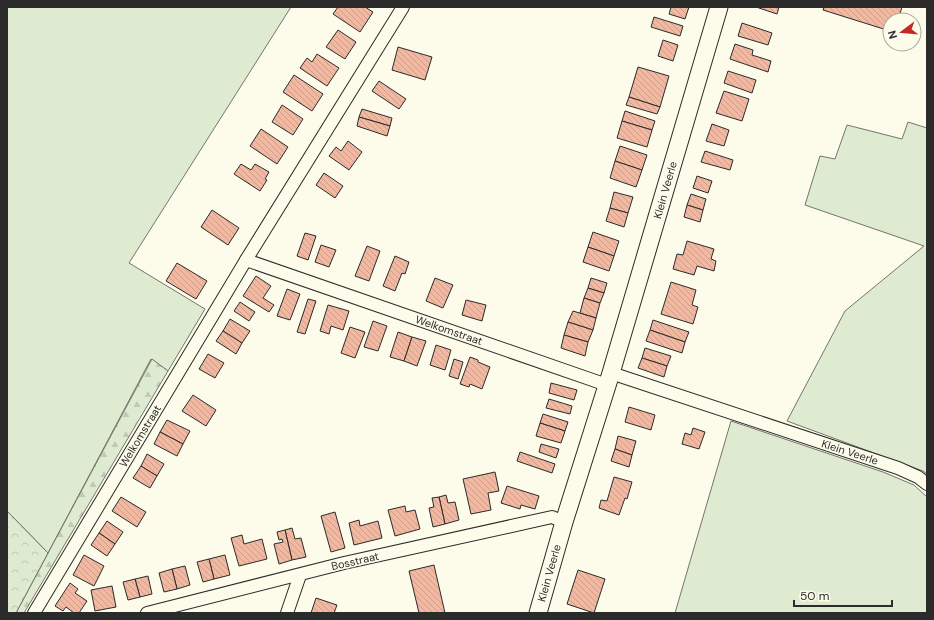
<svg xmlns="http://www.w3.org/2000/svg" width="934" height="620" font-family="'DM Sans',sans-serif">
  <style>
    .grass { fill: #deebd1; stroke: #74746e }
    .forest { fill: url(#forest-firs); stroke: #74746e }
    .park { fill: url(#park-crowns); stroke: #74746e }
    .building { fill: url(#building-back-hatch); stroke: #2b2b2b }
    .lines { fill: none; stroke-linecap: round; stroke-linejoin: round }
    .street-casing { stroke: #2b2b2b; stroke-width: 14 }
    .secondary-casing { stroke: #2b2b2b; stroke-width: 19 }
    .street { stroke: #fdfbea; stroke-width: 12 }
    .secondary { stroke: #fdfbea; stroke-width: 17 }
    .labels { text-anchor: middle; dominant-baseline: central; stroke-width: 3; stroke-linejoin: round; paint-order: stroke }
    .street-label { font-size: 11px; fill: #2b2b2b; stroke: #fdfbea }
  </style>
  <defs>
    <pattern id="forest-firs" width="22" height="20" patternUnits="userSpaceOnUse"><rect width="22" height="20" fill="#deebd1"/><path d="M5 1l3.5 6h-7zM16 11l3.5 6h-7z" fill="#bfcab4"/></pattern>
    <pattern id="park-crowns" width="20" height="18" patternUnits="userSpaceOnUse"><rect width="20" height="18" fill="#deebd1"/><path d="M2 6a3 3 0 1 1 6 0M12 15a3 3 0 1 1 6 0" fill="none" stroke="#bfcab4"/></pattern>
    <pattern id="building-back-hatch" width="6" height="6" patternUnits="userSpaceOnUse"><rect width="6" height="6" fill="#f2b8a0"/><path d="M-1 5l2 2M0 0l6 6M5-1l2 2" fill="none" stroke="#d09e8a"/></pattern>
  </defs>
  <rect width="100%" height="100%" fill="#fdfbea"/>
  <!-- grass -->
  <g class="grass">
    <polygon points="7,7 291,7 129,263 205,309 168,371 151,359 48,553 7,511"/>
    <polygon points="908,122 927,128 927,474 923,471 787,421 845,311 924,246 805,205 820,156 835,159 847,125 902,139"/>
    <polygon points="731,421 883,472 914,485 927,497 927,613 675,613"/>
  </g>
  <!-- forest -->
  <polygon class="forest" points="152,359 168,371 24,613 16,613"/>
  <!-- park -->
  <polygon class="park" points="7,511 48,553 16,613 7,613"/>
  <!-- building -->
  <g class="building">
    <polygon points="338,7 365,7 373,12 360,32 333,14"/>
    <polygon points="671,7 689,7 685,19 669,14"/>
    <polygon points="756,7 779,7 777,14"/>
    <polygon points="824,7 902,7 898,20 890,20 890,31 823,10"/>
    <polygon points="654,17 683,26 680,36 651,27"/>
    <polygon points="742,23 772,33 768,45 738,36"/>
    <polygon points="338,30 356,42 345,59 326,47"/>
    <polygon points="663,40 678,45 673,61 658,56"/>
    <polygon points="735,44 753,50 752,55 771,61 768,72 730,59"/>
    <polygon points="398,47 432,57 425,80 392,70"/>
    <polygon points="317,54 339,68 327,86 300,68 307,58 312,62"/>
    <polygon points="638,67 669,76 660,107 629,97"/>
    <polygon points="728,71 756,80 752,93 724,83"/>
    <polygon points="294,75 323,94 312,111 283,92"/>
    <polygon points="379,81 406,99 399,109 372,91"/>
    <polygon points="724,91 749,99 742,121 716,113"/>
    <polygon points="629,97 660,107 657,114 626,105"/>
    <polygon points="282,105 303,119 293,135 272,122"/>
    <polygon points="362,109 392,118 390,126 359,117"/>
    <polygon points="625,111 655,121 652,130 622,121"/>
    <polygon points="359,117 390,126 387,136 357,126"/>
    <polygon points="622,121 652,130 647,147 617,138"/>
    <polygon points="712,124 729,130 724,146 706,141"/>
    <polygon points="261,129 288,147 277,164 250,146"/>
    <polygon points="348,141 362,152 349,170 329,156 336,147 341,151"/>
    <polygon points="620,146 647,155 642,170 615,161"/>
    <polygon points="705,151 733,160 730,170 701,162"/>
    <polygon points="615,161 642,170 636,187 610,178"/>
    <polygon points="241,164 251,170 255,164 269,172 265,179 267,180 260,191 234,174"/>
    <polygon points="324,173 343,186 335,198 316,185"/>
    <polygon points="697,176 712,181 708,193 693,188"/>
    <polygon points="614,192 633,197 628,213 610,208"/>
    <polygon points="691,194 706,199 703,210 687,205"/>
    <polygon points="687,205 703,210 700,222 684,217"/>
    <polygon points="610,208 628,213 624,227 606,221"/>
    <polygon points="212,210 239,228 228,245 201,227"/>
    <polygon points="593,232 619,241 614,256 588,247"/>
    <polygon points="305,233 316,236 308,260 297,256"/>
    <polygon points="687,241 714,249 711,259 716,261 714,271 697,266 694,275 673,269 677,254 683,255"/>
    <polygon points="321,245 336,250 329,267 315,262"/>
    <polygon points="367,246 380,251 369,281 355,276"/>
    <polygon points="588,247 614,256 609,271 583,262"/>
    <polygon points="395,256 409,262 405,274 402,273 395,291 383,286"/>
    <polygon points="177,263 207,281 196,299 166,281"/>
    <polygon points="256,276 271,286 263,298 274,305 269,312 243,296"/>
    <polygon points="435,278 453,285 443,308 426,301"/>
    <polygon points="591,278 607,283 604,293 588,288"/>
    <polygon points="671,282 696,290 692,305 698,307 693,324 661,314"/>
    <polygon points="588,288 604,293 600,303 584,298"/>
    <polygon points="287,289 300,294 290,320 277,316"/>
    <polygon points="584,298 600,303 596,318 580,313"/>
    <polygon points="308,299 316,301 305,334 297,332"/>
    <polygon points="466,300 486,305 482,321 462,315"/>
    <polygon points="240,302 255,312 249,321 234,311"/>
    <polygon points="328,305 349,311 343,330 331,326 329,334 320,331"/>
    <polygon points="573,311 596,318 593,330 568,322"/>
    <polygon points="230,319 250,331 242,343 223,331"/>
    <polygon points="653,320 689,332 685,342 650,330"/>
    <polygon points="373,321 387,326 378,351 364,347"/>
    <polygon points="568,322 593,330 588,342 564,335"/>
    <polygon points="350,327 365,332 355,358 341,353"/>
    <polygon points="650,330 685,342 682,353 646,341"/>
    <polygon points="223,331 242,343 236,354 216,341"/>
    <polygon points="398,332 412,337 404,361 390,357"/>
    <polygon points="564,335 588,342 585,356 561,348"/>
    <polygon points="412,337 426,341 417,366 404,361"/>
    <polygon points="436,345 451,350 445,370 430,365"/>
    <polygon points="645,348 671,356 667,366 642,358"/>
    <polygon points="208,354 224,363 215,378 199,369"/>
    <polygon points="470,357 478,360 478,362 490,367 482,389 470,384 469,387 460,384"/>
    <polygon points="642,358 667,366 664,377 638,368"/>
    <polygon points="454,359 463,362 458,379 449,376"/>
    <polygon points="551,383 577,390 574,400 549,393"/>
    <polygon points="193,395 216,410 206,426 182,411"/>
    <polygon points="549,399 572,406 570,414 546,408"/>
    <polygon points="629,407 655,415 651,430 625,422"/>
    <polygon points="543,414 568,422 565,431 540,423"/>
    <polygon points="167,420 190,431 183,444 160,432"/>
    <polygon points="540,423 565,431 561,443 536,436"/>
    <polygon points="693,428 705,432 699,449 682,444 685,433 691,435"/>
    <polygon points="160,432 183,444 177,456 154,444"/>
    <polygon points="618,436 636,441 632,455 615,449"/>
    <polygon points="541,444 559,449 556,458 539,452"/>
    <polygon points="615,449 632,455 629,467 611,461"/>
    <polygon points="520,452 555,464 552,473 517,461"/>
    <polygon points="147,454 164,464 157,476 141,466"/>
    <polygon points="141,466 157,476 150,488 133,478"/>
    <polygon points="495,472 499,491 488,493 491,510 471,514 463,479"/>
    <polygon points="614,477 632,482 627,499 625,498 619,515 599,508 601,500 607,501"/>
    <polygon points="507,486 539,496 535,509 521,505 520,509 501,503"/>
    <polygon points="446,495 448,503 455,502 459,520 445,524 439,497"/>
    <polygon points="121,497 146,512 137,527 112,511"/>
    <polygon points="439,497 445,524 433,527 429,508 434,507 432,498"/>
    <polygon points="405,506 406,512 415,510 420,529 395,536 388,510"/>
    <polygon points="335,512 345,548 331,552 321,516"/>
    <polygon points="359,520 360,526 378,521 382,538 354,545 349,523"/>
    <polygon points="107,521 123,532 115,544 99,533"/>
    <polygon points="292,528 295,539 301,538 306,557 292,560 285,530"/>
    <polygon points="285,530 292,560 279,564 274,544 283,542 282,539 279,540 277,532"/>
    <polygon points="99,533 115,544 107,556 91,545"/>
    <polygon points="242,535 244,544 262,539 267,559 239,566 231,538"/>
    <polygon points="84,555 104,566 94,586 73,575"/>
    <polygon points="225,555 230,575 214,579 209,559"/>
    <polygon points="209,559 214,579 203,582 197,562"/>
    <polygon points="434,565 445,613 419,613 409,571"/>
    <polygon points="185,566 190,585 177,589 172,569"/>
    <polygon points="172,569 177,589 164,592 159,573"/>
    <polygon points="578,570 605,579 594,613 567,604"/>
    <polygon points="148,576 152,594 140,597 135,579"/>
    <polygon points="135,579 140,597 128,600 123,582"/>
    <polygon points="70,583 78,589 75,593 87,601 79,613 74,613 66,607 63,611 55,606"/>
    <polygon points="112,586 116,607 95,611 91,590"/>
    <polygon points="316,598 337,605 334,613 311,613"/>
  </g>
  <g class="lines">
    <!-- street casing -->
    <g class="street-casing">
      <g id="street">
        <polyline points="246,260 607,385"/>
        <polyline points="611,373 898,468 918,477 927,484"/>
        <polyline points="34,613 246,260 403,7"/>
        <polyline points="147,613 344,563 552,517 564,522"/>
        <polyline points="287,613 300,575"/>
      </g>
    </g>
    <!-- secondary casing -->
    <g class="secondary-casing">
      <polyline id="secondary" points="538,613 564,522 611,373 719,7"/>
    </g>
    <!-- street -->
    <use href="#street" class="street"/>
    <!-- secondary -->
    <use href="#secondary" class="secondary"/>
  </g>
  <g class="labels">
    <!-- street labels -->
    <g class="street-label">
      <text transform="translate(665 190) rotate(-74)">Klein Veerle</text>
      <text transform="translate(449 330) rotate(19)">Welkomstraat</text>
      <text transform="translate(140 436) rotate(-59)">Welkomstraat</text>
      <text transform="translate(850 452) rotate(18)">Klein Veerle</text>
      <text transform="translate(355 561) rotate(-13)">Bosstraat</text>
      <text transform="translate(549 573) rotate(-74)">Klein Veerle</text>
    </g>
  </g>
  <!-- border -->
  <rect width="934" height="620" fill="none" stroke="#2b2b2b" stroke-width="16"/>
  <!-- north arrow -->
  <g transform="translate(902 32) rotate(254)"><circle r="19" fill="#fdfbea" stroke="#a9a89e"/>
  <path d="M0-3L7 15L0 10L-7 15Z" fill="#c62828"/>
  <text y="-6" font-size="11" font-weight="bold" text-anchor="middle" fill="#2b2b2b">N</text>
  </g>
  <!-- scale -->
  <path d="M794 600v6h98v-6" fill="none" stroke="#2b2b2b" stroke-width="2"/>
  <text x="800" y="600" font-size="12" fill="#2b2b2b" stroke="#fdfbea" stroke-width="3" paint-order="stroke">50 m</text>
</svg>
